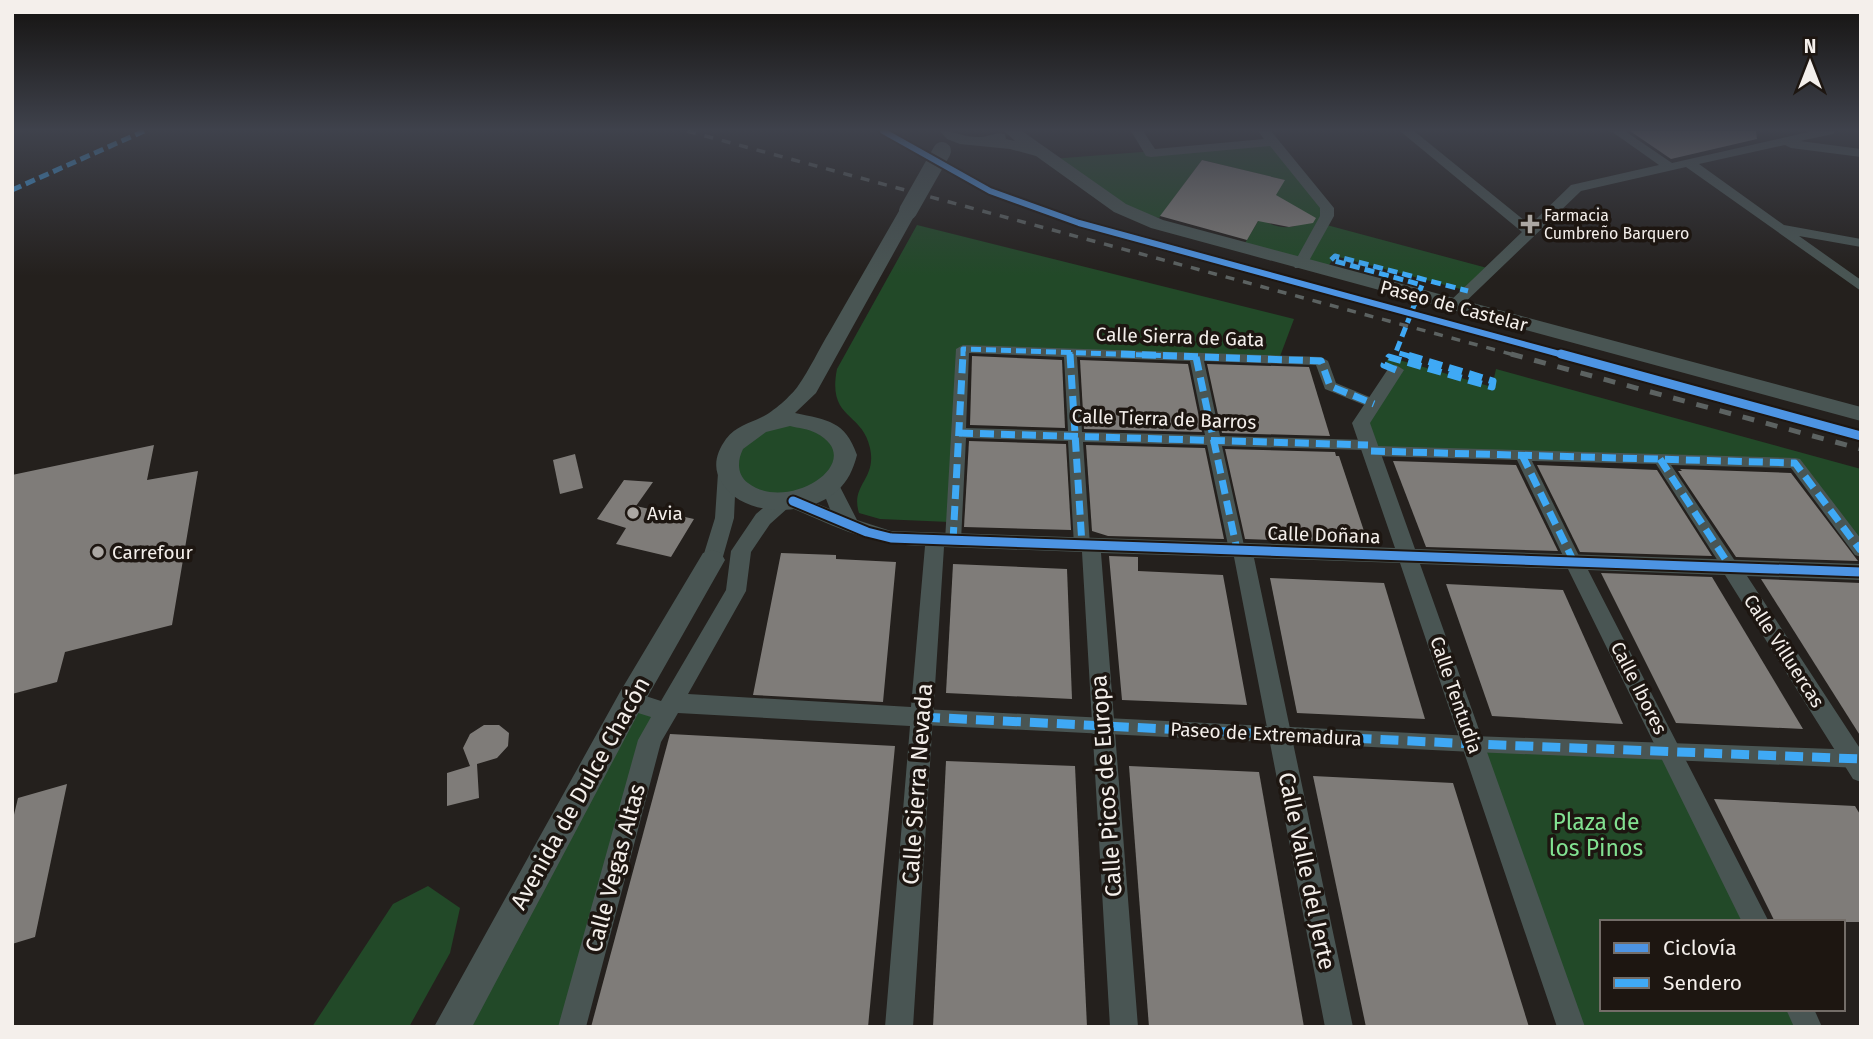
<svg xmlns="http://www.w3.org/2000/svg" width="1873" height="1039" font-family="'Fira Sans',sans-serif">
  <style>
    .green { fill: #224928 }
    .building { fill: #7f7c79 }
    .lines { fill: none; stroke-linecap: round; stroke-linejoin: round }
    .pedestrian { fill: #495553; fill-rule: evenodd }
    .minor { fill: #495553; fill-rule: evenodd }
    .tertiary { fill: #495553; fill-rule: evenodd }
    .rail-far1 { stroke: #5c6261; stroke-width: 3.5; stroke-dasharray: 9 9; stroke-linecap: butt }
    .rail { stroke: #5c6261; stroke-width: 5; stroke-dasharray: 12 12; stroke-linecap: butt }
    .tertiary-bridge { stroke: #495553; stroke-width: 18 }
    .quiet-far2 { stroke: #3fa9f5; stroke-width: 5; stroke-dasharray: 10 5; stroke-linecap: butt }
    .quiet-far1 { stroke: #3fa9f5; stroke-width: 7; stroke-dasharray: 14 7; stroke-linecap: butt }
    .quiet { stroke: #3fa9f5; stroke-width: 9; stroke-dasharray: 18 9; stroke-linecap: butt }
    .cycleway-far1-casing { stroke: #1d1611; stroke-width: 10 }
    .cycleway-casing { stroke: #1d1611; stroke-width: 13 }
    .cycleway-far1 { stroke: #4d94e3; stroke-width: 6 }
    .cycleway { stroke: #4d94e3; stroke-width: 9 }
    .poi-dot { fill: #aba7a3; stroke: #1d1611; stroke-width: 2.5 }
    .labels { text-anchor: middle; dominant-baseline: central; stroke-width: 7; stroke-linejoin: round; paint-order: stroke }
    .far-poi-label { font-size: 16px; fill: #f4efeb; stroke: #1d1611; text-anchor: start }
    .street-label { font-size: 19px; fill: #f4efeb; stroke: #1d1611 }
    .poi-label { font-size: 19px; fill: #f4efeb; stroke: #1d1611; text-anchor: start }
    .near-street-label { font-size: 23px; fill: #f4efeb; stroke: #1d1611 }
    .near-park-label { font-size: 23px; fill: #82e191; stroke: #1d1611 }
  </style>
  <rect width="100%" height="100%" fill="#24201d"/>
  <!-- green -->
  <g class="green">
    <path d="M1272 142 1322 199 1323 224 1491 269 1468 291 1335 256 1325 271 1242 248 1260 218C1274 228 1293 232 1307 219 1299 205 1287 202 1271 203L1284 180 1202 160 1159 218 1120 208 1051 159Z"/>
    <path d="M917 225 1294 319 1279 359 964 349 950 522 880 519 859 513C850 484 877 480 870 448 862 411 827 420 837 369Z"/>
    <polygon points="1389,357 1492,387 1496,369 1861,469 1861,551 1795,463 1371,451 1361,423 1396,370 1384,365"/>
    <polygon points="774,425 807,425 839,449 835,472 793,496 757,493 735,475 736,451"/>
    <polygon points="630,701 666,712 572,1027 452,1027"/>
    <polygon points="1473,744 1672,752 1756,922 1602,922 1602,1009 1800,1009 1808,1027 1571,1027"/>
    <polygon points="428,886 460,908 450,953 409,1027 312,1027 393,904"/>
  </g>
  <!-- building -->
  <g class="building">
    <polygon points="1630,131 1756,131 1757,139 1671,159"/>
    <polygon points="1202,160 1285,180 1276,195 1316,218 1313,223 1289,227 1258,221 1247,240 1160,216"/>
    <polygon points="972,356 1062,360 1065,428 970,425"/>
    <polygon points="1080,360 1188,364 1202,432 1084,429"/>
    <polygon points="1207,364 1309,367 1330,436 1222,433"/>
    <polygon points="969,441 1066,444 1071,530 964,527"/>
    <polygon points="154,445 147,480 198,471 172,625 65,652 57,682 12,694 12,475"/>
    <polygon points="1086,445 1205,448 1224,539 1108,536 1092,531"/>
    <polygon points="1225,449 1335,452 1336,456 1339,456 1368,543 1245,539"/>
    <polygon points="575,454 583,488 560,494 553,460"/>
    <polygon points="1393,461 1516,465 1558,551 1426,547"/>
    <polygon points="1537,465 1657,470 1712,556 1580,552"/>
    <polygon points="1680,469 1791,473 1858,561 1736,557 1678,471 1682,471"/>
    <polygon points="624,480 653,482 636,506 694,519 671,557 616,544 626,528 597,519"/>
    <polygon points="781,553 836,555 836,559 896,562 883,702 753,695"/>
    <polygon points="1109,556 1138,557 1138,571 1223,575 1247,705 1122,700"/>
    <polygon points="953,564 1067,569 1072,699 946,693"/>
    <polygon points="1601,573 1712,577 1803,729 1676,723"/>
    <polygon points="1270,578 1384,583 1425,719 1297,713"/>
    <polygon points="1761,579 1861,583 1861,737"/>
    <polygon points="1446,584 1563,590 1623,724 1492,716"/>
    <polygon points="484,725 499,725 509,733 508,746 497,758 477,764 479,798 447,806 447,773 470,766 463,748 470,734"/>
    <polygon points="670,734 895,746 868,1027 591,1027"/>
    <polygon points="946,761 1075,766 1087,1027 933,1027"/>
    <polygon points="1129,766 1259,772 1304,1027 1149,1027"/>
    <polygon points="1313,776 1453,783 1529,1027 1366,1027"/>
    <polygon points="67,784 35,937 12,944 12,823 18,798"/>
    <polygon points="1714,799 1855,806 1861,816 1861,922 1775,922"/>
  </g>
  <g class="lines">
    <!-- pedestrian -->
    <g class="pedestrian">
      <path d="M963 345 1321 357 1328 361 1336 383 1379 401 1381 404 1374 409 1325 389 1316 365 1204 361 1220 436 1368 440 1373 441 1375 446 1795 458 1800 459 1861 539V557L1855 555 1791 468 1671 465 1737 564 1739 568 1737 572H1725L1656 464 1532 461 1583 564 1581 568H1569L1567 564 1517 460 1371 456 1366 455 1364 450 1222 446 1245 550 1243 554H1231L1229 550 1207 445 1083 442 1090 545 1088 549H1076L1074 545 1068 441 966 438 961 541 959 545H947L945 541 956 349ZM969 353 1064 357 1068 431 966 428ZM1077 357 1190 361 1205 435 1082 432Z"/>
      <polygon points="922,709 1473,736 1861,750 1861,768 1473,752 922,725 915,723 913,717 915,711"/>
    </g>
    <!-- minor -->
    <g class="minor">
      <polygon points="1131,131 1143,131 1155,149 1264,139 1258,131 1271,131 1334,208 1334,216 1305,268 1295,268 1293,265 1320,216 1320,208 1270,146 1151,157 1146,156"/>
      <polygon points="1400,131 1414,131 1530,225 1571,185 1659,165 1611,131 1625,131 1672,163 1813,131 1835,131 1833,134 1800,141 1861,149 1861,157 1791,148 1785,145 1699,164 1784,225 1861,239 1861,247 1799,236 1861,280 1861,291 1686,167 1581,191 1458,309 1448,309 1445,306 1448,303 1522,232"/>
      <path d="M1396 365 1404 370 1370 423 1415 549 1861 564V580L1747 576 1861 750V782L1853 779 1725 575 1588 570 1769 922H1742L1568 569 1420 564 1585 1027H1557L1400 563 1254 558 1353 1027H1325L1234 557 1101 553 1138 1027H1110L1082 552 944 547 913 1027H885L910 726 678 713 661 742 586 1027H558L638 740 651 717 622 708 619 701 622 694 630 691 661 701 726 590 731 551 756 514 776 497 793 494 830 509 821 486 823 481H837L857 520 891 531 1395 548 1352 423 1390 366ZM789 507C839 528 869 545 925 546L911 707 688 694 746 591 751 552 770 524Z"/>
      <polygon points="727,467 734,468 736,473 734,518 722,560 719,565 712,568 705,565 702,560 715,518 718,473 720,468"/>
      <polygon points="1786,1009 1814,1009 1822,1027 1794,1027"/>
    </g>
    <!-- tertiary -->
    <g class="tertiary">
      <path d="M940 131C955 131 966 138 981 137 990 136 996 132 1005 134L1006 139 1015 141 1004 131H1022L1126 204 1163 220 1861 407V421L1151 228 1114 212 1036 156 1010 149 960 144 947 139Z"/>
      <path d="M908 206 917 211 816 393 795 413C828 420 845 421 857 455 853 470 848 481 837 491 808 517 743 518 722 483 712 468 716 453 726 439 736 426 748 424 762 417 773 412 791 396 798 386 810 369 819 349 830 331 853 291 876 251 899 211ZM790 426C798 428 809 429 816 433 870 461 788 514 748 483 737 475 737 461 743 449L766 432Z"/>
      <polygon points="712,550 721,553 725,560 640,710 472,1027 434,1027 620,692 703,553"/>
    </g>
    <!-- rail-far1 -->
    <polyline class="rail-far1" points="687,131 1518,356"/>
    <!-- rail -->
    <polyline class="rail" points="1511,354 1861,449"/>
    <!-- tertiary-bridge -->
    <polyline class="tertiary-bridge" points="908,211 942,151"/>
    <!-- quiet-far2 -->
    <g class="quiet-far2">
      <polyline points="12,190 144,131"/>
      <polyline points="1070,352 1070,356"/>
      <polyline points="963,356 963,349 1173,356"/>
      <polyline points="1409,356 1396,352 1422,285 1331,260 1335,256 1468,291"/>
    </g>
    <!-- quiet-far1 -->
    <g class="quiet-far1">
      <polyline points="1070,354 1082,545"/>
      <polyline points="1121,354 1321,361 1330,386 1374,404"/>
      <polyline points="1196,357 1237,550"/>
      <polyline points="1396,370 1384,365 1389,357 1492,387 1493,381 1404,354"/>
      <polyline points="959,433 1368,445"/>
      <polyline points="1371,451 1795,463 1861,551"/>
      <polyline points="1522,455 1575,564"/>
      <polyline points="1660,459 1731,568"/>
      <polyline points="953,541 963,354"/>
    </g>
    <!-- quiet -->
    <polyline class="quiet" points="922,717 1473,744 1861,759"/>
    <!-- cycleway-far1 casing -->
    <g class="cycleway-far1-casing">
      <polyline id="cycleway-far1" points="883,131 990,191 1079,223 1567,356"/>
    </g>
    <!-- cycleway casing -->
    <g class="cycleway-casing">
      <g id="cycleway">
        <polyline points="1561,354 1861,436"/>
        <polyline points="793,501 867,532 891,538 1861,572"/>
      </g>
    </g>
    <!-- cycleway-far1 -->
    <use href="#cycleway-far1" class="cycleway-far1"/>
    <!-- cycleway -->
    <use href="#cycleway" class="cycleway"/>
  </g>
  <!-- sky -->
  <linearGradient id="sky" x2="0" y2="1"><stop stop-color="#141210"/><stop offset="0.47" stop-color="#3f424c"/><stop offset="1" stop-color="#3f424c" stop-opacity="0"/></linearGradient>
  <rect width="1873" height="276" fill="url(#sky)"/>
  <!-- markers -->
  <g class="poi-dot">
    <path d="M1526.5 213.5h7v7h7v7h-7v7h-7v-7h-7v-7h7z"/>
    <circle cx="633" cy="513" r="7"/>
    <circle cx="98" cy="552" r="7"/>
  </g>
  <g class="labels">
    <!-- far-poi labels -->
    <g class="far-poi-label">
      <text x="1544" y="215">Farmacia<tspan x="1544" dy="18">Cumbreño Barquero</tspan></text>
    </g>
    <!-- street labels -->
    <g class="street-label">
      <text transform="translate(1454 306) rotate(15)">Paseo de Castelar</text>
      <text transform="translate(1180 337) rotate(2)">Calle Sierra de Gata</text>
      <text transform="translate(1164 419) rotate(2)">Calle Tierra de Barros</text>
      <text transform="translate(1324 535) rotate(2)">Calle Doñana</text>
      <text transform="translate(1784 651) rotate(57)">Calle Villuercas</text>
      <text transform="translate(1639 688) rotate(63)">Calle Ibores</text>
      <text transform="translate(1456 695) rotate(71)">Calle Tentudia</text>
      <text transform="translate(1266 734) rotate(3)">Paseo de Extremadura</text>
    </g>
    <!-- poi labels -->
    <g class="poi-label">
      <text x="647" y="513">Avia</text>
      <text x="112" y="552">Carrefour</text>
    </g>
    <!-- near-street labels -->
    <g class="near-street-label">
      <text transform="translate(917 784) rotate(-86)">Calle Sierra Nevada</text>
      <text transform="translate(1106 786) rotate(-94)">Calle Picos de Europa</text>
      <text transform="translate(580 793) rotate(-61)">Avenida de Dulce Chacón</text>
      <text transform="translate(615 868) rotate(-75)">Calle Vegas Altas</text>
      <text transform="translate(1307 871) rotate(78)">Calle Valle del Jerte</text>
    </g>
    <!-- near-park labels -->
    <g class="near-park-label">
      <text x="1596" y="822">Plaza de<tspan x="1596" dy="26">los Pinos</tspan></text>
    </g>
  </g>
  <!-- border -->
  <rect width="1873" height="1039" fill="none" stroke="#f4efeb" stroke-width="28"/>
  <!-- legend -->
  <rect x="1600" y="920" width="245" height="91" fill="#1d1611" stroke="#736d68" stroke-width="2"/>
  <rect x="1614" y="943" width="35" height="10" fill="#4d94e3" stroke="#736d68" stroke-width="2"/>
  <text x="1663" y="955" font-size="21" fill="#f4efeb">Ciclovía</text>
  <rect x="1614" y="978" width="35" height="10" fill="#3fa9f5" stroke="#736d68" stroke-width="2"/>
  <text x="1663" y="990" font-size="21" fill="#f4efeb">Sendero</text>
  <!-- north arrow -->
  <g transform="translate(1810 63)" stroke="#1d1611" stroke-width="5" paint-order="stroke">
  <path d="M0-5L12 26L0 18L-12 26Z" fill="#f4efeb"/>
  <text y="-10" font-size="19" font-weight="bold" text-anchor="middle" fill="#f4efeb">N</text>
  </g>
</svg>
